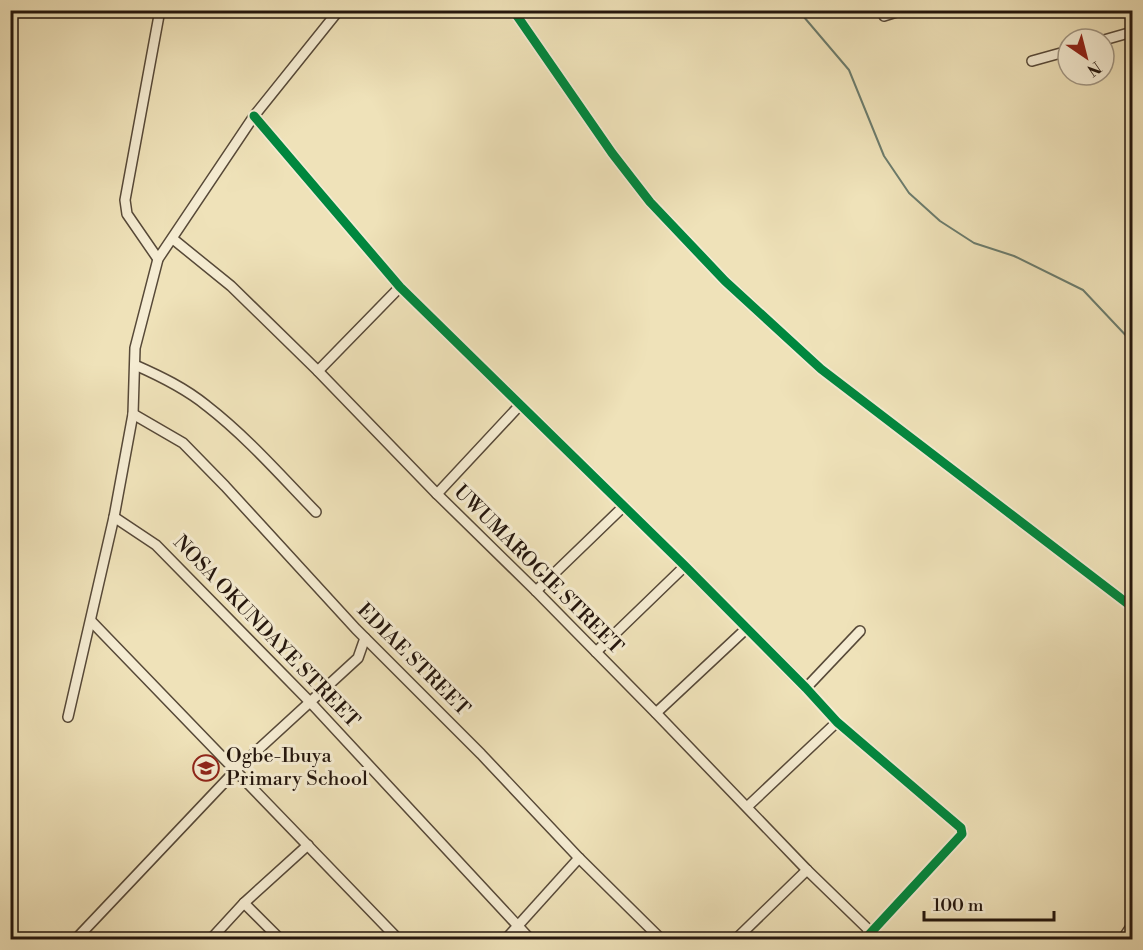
<svg xmlns="http://www.w3.org/2000/svg" width="1143" height="950" font-family="'Libre Bodoni',serif">
  <style>
    .lines { fill: none; stroke-linecap: round; stroke-linejoin: round }
    .stream { stroke: #6b7b6c; stroke-width: 2 }
    .minor-casing { stroke: #574938; stroke-width: 12 }
    .minor { stroke: #f5ecd2; stroke-width: 9 }
    .cycleway-casing { stroke: #f5ecd2; stroke-width: 13 }
    .cycleway { stroke: #00873e; stroke-width: 9 }
    .labels { text-anchor: middle; dominant-baseline: central; stroke-width: 6; stroke-linejoin: round; paint-order: stroke }
    .street-label { font-size: 20px; fill: #24160d; stroke: #f5ecd2 }
    .poi-label { font-size: 20px; fill: #24160d; stroke: #f5ecd2; text-anchor: start }
  </style>
  <rect width="100%" height="100%" fill="#efe2b9"/>
  <filter id="stains"><feTurbulence type="fractalNoise" baseFrequency=".00333" numOctaves="4"/><feColorMatrix values="0 0 0 0 .2 0 0 0 0 .09 0 0 0 0 .02 0 0 0 .5 -.17"/></filter>
  <radialGradient id="worn" r=".72"><stop offset=".6" stop-color="#630" stop-opacity="0"/><stop offset="1" stop-color="#630" stop-opacity=".3"/></radialGradient>
  <g class="lines">
    <!-- stream -->
    <polyline class="stream" points="798,10 849,70 884,156 909,193 940,221 974,243 1014,256 1083,290 1132,342"/>
    <!-- minor casing -->
    <g class="minor-casing">
      <g id="minor">
        <polyline points="513,10 612,153 650,202 725,281 821,369 1132,607"/>
        <polyline points="884,16 903,10"/>
        <polyline points="1104,40 1132,32"/>
        <polyline points="1032,61 1068,51"/>
        <polyline points="254,116 400,287 685,566 806,688 837,722 961,828 962,834 864,940"/>
        <polyline points="173,239 231,286 318,371 437,494 536,591 656,713 807,870 872,933"/>
        <polyline points="158,259 127,214 125,200 160,10"/>
        <path d="M135 365C160 376 185 388 207 406 247 437 281 476 316 512"/>
        <polyline points="318,371 400,287"/>
        <polyline points="133,414 183,443 225,486 356,629 481,754 579,858 662,940"/>
        <polyline points="437,494 520,405"/>
        <polyline points="114,517 156,545 311,703 531,940"/>
        <polyline points="536,591 624,506"/>
        <polyline points="91,621 399,940"/>
        <polyline points="596,652 685,566"/>
        <polyline points="806,688 860,631"/>
        <polyline points="656,713 747,628"/>
        <polyline points="68,717 114,517 133,414 135,348 158,259 254,116 339,10"/>
        <polyline points="747,807 837,722"/>
        <polyline points="244,903 281,940"/>
        <polyline points="75,940 236,770 358,658 365,638"/>
        <polyline points="210,940 244,903 308,845"/>
        <polyline points="505,940 579,858"/>
        <polyline points="735,940 807,870"/>
        <polyline points="1122,940 1132,925"/>
      </g>
    </g>
    <!-- minor -->
    <use href="#minor" class="minor"/>
    <!-- cycleway casing -->
    <g class="cycleway-casing">
      <g id="cycleway">
        <polyline points="513,10 612,153 650,202 725,281 821,369 1132,607"/>
        <polyline points="254,116 400,287 685,566 806,688 837,722 961,828 962,834 864,940"/>
      </g>
    </g>
    <!-- cycleway -->
    <use href="#cycleway" class="cycleway"/>
  </g>
  <!-- icons -->
  <defs>
    <g id="school-ring" transform="scale(1.35)"><circle r="9.5" fill="#f5ecd2" stroke="#8f2418" stroke-width="1.5"/><path d="M0-5L7-2L0 1L-7-2ZM-4 1L0 2.5L4 1V4Q0 6-4 4Z" fill="#8f2418"/></g>
  </defs>
  <g fill-rule="evenodd">
    <use href="#school-ring" x="206" y="768"/>
  </g>
  <g class="labels">
    <!-- street labels -->
    <g class="street-label">
      <text transform="translate(538 570) rotate(45)">UWUMAROGIE STREET</text>
      <text transform="translate(266 632) rotate(46)">NOSA OKUNDAYE STREET</text>
      <text transform="translate(413 660) rotate(45)">EDIAE STREET</text>
    </g>
    <!-- poi labels -->
    <g class="poi-label">
      <text x="226" y="756">Ogbe-Ibuya<tspan x="226" dy="23">Primary School</tspan></text>
    </g>
  </g>
  <!-- margin -->
  <rect width="1143" height="950" fill="none" stroke="#efe2b9" stroke-width="36"/>
  <rect x="12" y="12" width="1119" height="926" fill="none" stroke="#24160d" stroke-width="3"/>
  <rect x="18" y="18" width="1107" height="914" fill="none" stroke="#24160d" stroke-width="1.5"/>
  <!-- north arrow -->
  <g transform="translate(1086 57) rotate(145)"><circle r="28" fill="#f5ecd2" stroke="#a19683" stroke-width="1.5"/>
  <path d="M0-4.5L10 22L0 15L-10 22Z" fill="#8f2418"/>
  <text y="-9" font-size="16" font-weight="bold" text-anchor="middle" fill="#24160d">N</text>
  </g>
  <!-- scale -->
  <path d="M924 911v9h130v-9" fill="none" stroke="#24160d" stroke-width="3"/>
  <text x="933" y="911" font-size="18" fill="#24160d" stroke="#f5ecd2" stroke-width="4.5" paint-order="stroke">100 m</text>
  <rect width="100%" height="100%" filter="url(#stains)"/>
  <rect width="100%" height="100%" fill="url(#worn)"/>
</svg>
